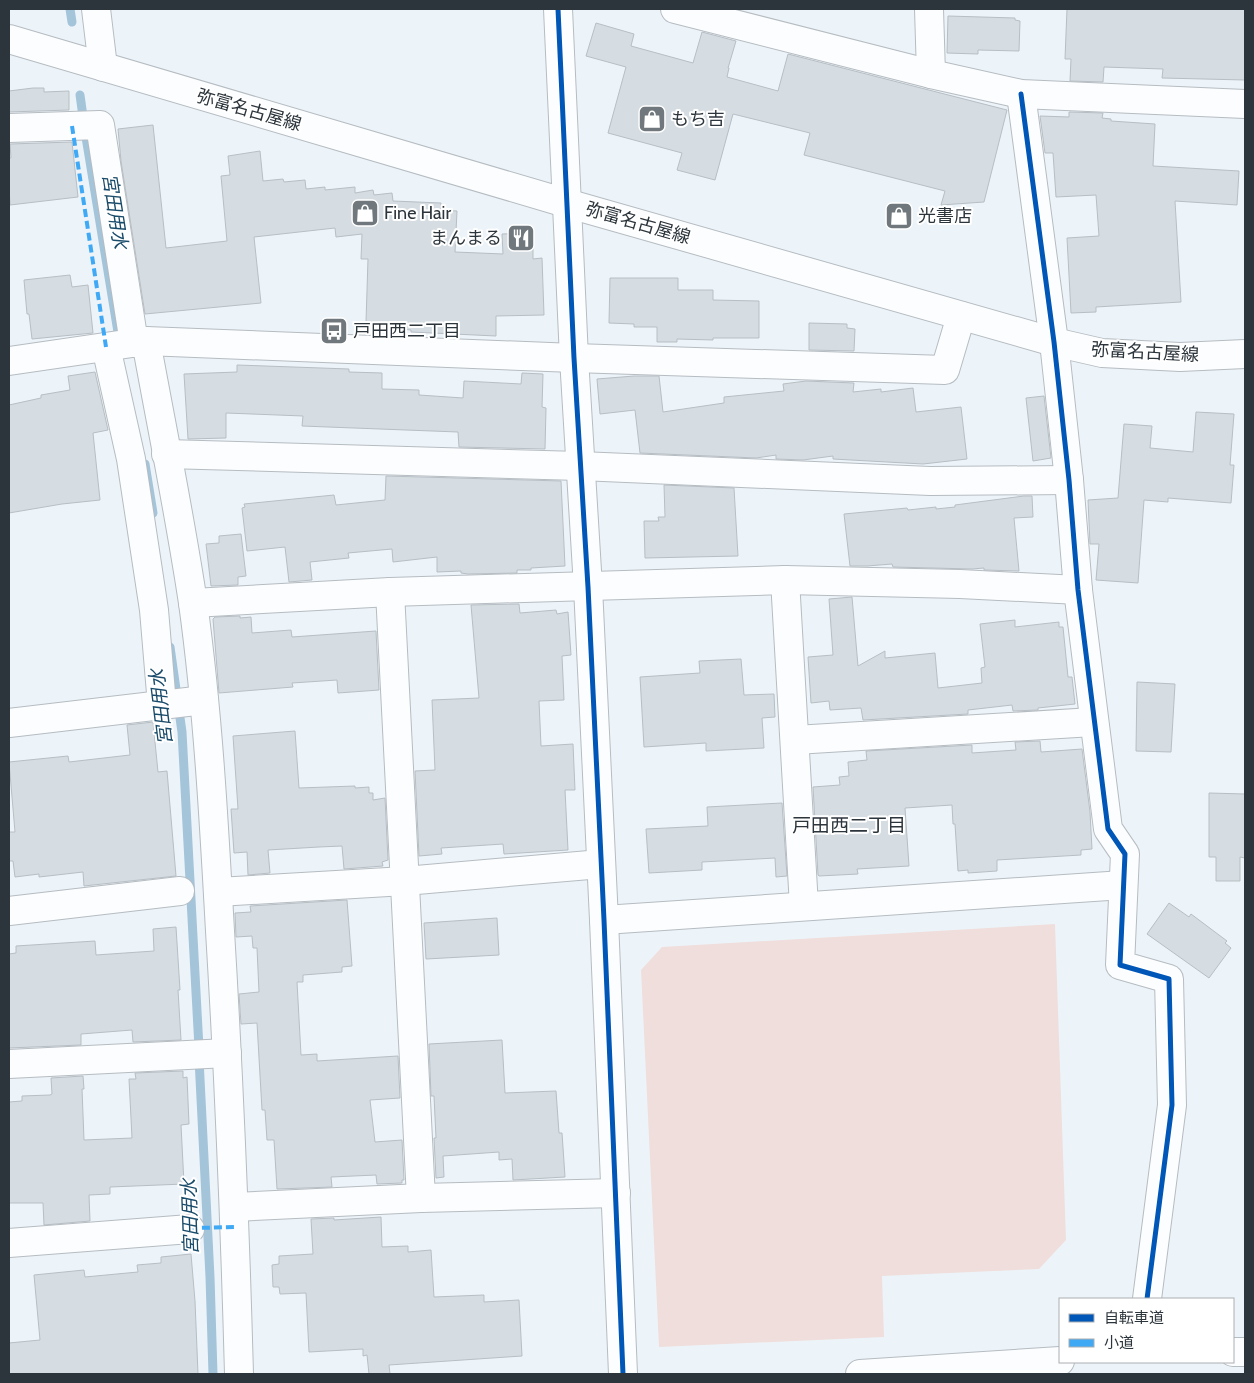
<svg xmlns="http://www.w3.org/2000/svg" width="1254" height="1383" font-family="Cabin,'Noto Sans JP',sans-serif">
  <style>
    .green { fill: #efdedc }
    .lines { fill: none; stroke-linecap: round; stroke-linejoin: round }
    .stream { stroke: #a4c4da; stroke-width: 9 }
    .building { fill: #d6dde2; stroke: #b8bfc4 }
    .minor-casing { stroke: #b5bcc2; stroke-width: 30 }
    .major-casing { stroke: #b5bcc2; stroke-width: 30 }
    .minor { stroke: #fcfdfe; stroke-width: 28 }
    .major { stroke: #fcfdfe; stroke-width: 28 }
    .quiet { stroke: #3fa9f5; stroke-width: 4; stroke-dasharray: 8 4; stroke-linecap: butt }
    .cycleway-casing { stroke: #fff; stroke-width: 8 }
    .cycleway { stroke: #0057b8; stroke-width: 5 }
    .labels { text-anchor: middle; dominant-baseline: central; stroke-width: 4; stroke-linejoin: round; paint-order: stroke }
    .street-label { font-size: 18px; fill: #2c353b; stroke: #fff }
    .poi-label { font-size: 18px; fill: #2c353b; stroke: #fff; text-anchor: start }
    .water-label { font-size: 19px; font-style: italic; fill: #194b6a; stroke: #fff }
    .neighbourhood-label { font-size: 19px; fill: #2c353b; stroke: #fff }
  </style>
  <rect width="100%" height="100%" fill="#edf4f9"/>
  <!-- green -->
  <polygon class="green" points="1055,924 1066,1240 1039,1269 882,1276 884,1337 659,1347 641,970 662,947"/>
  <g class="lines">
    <!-- stream -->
    <g class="stream">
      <polyline points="70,9 72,22"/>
      <polyline points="80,95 85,131 118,332"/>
      <polyline points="145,464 153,513"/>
      <polyline points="170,647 182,732 199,1048"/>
      <polyline points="199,1059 210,1277 213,1374"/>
    </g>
  </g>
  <!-- building -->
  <g class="building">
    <polygon points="1067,9 1245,9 1245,80 1162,78 1163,69 1104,67 1103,82 1070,81 1071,59 1065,59"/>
    <polygon points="948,16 1015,18 1015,20 1020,21 1019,51 978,50 978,54 947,53"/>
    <polygon points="596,23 634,34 631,46 693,63 702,32 736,41 728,68 729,68 727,77 778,91 788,54 1007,110 984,202 941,205 945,191 804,155 810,133 733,114 715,180 677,170 682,153 608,133 626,67 586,56"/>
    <polygon points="33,88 44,88 44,92 69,91 69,110 9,112 9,91"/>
    <polygon points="1069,112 1103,113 1102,118 1111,119 1111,121 1155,124 1153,166 1239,171 1237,205 1175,201 1181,302 1096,307 1096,312 1071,313 1067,238 1099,236 1096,195 1056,197 1053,153 1045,153 1040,116 1069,117"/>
    <polygon points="153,125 166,248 227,241 221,176 230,175 228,156 260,151 263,181 283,179 284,182 305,180 306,189 325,187 325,190 355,187 355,193 373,190 374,195 392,193 393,201 441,203 441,210 457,211 455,252 503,254 502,234 533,233 533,259 542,258 544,315 496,316 496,336 411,332 411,330 390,328 390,323 366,322 368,259 361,259 362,234 336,237 335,228 254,237 261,303 145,314 121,161 118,129"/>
    <polygon points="72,142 78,197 10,205 9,187 9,158 11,158 10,144"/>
    <polygon points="70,275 72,287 88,285 93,333 32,339 29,314 27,314 24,280"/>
    <polygon points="610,278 678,278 678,290 713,290 713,300 759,301 759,338 713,338 713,340 677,339 677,342 657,342 657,327 634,327 634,324 609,323"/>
    <polygon points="809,323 847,324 847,328 855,329 854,351 809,350"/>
    <polygon points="237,365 349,369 349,372 382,373 382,389 419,390 419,395 463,398 464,381 521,384 522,373 543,374 542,407 546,408 545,449 459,447 458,432 302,426 303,416 226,413 226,438 188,439 184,374 237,372"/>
    <polygon points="95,372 108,430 93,433 100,500 62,504 9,513 9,405 41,398 41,395 70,390 68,376"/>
    <polygon points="634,376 659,376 663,412 724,403 724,397 784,391 783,384 806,381 854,383 853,392 881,389 881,392 913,388 916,412 961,407 967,459 923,464 833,459 833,456 803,460 776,459 776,455 756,458 640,453 635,410 600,414 597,379"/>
    <polygon points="1044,396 1051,458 1033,461 1026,398"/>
    <polygon points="1196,412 1234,414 1230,465 1234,465 1231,503 1168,498 1168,502 1144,500 1138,583 1096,580 1099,544 1090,544 1088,500 1118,498 1124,424 1152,426 1150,448 1193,452"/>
    <polygon points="386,476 561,481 565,566 531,568 531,570 517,570 517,573 468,574 461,573 461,571 437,572 437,557 393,562 392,549 348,553 349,558 310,562 312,580 289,582 285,547 247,551 242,508 245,507 244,504 334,495 336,505 385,500"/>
    <polygon points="664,485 734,488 738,556 645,558 644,521 659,521 658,517 665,517"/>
    <polygon points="1024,496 1032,496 1033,517 1014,518 1019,571 984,570 984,568 972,569 893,567 892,564 867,566 850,566 844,514 907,508 908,510 936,507 936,509 955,507 955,505"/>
    <polygon points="241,534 246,576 238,577 238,585 211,586 206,544 219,543 219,536"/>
    <polygon points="852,597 858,666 885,651 885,658 935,653 938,688 982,683 981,668 985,667 980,624 1015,620 1015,627 1059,622 1059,627 1063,627 1068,677 1072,677 1075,704 1038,708 1038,710 1013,711 1012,705 968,710 968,714 863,720 861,708 830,710 829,701 811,703 808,657 833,655 829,599"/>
    <polygon points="519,604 520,613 556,610 557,614 568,612 571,655 562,656 564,700 539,701 541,746 573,744 575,790 565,790 568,850 504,854 503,844 441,848 442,854 419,856 415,771 435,770 432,700 479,698 471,605"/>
    <polygon points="240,616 240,618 251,617 252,633 291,630 292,637 376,631 379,690 338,693 337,680 292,683 293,687 219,693 213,619 215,617"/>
    <polygon points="741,659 744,695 774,694 775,717 762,718 764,748 706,751 706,743 644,747 640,677 700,673 699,661"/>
    <polygon points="1137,682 1175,684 1171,752 1136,751"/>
    <polygon points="153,722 158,772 167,771 176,876 84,886 83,872 39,877 39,874 15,877 13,861 9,861 9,832 15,832 9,762 68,756 69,762 130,755 127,725"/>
    <polygon points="295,731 299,788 355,786 355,788 369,787 369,793 373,793 373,800 385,798 388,860 382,862 383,866 344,869 342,846 319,847 268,850 270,873 248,875 247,852 234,853 231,809 238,809 233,736"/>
    <polygon points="1040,741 1041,752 1082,749 1090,812 1092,849 1081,850 1081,855 997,860 997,871 968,873 968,870 958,871 955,824 953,824 952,805 905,808 909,866 857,869 858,874 819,876 818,875 813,787 840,785 839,777 849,776 848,762 867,760 866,751 972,745 972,753 1016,750 1015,742"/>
    <polygon points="1209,793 1245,794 1245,858 1240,857 1240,881 1216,881 1216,857 1209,857"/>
    <polygon points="782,803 787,876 776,877 775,858 702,862 702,870 649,873 646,829 708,826 707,807"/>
    <polygon points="347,900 352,966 342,967 342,972 303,975 303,982 297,982 301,1055 317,1054 317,1061 398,1056 400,1098 370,1100 375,1142 402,1140 404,1180 402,1180 402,1183 377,1184 376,1175 331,1177 332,1187 277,1189 274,1140 267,1140 265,1110 262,1110 257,1023 241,1024 239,994 259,992 257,948 253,948 252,936 236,937 235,913 251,912 250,906"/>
    <polygon points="1169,903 1189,917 1191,914 1227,941 1225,943 1231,948 1209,978 1147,934"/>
    <polygon points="497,918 499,955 426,959 424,923"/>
    <polygon points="176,927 180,990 178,990 181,1040 133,1042 132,1030 81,1034 81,1045 9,1048 9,954 16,953 16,946 95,941 96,955 154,951 153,929"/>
    <polygon points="502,1040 505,1093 556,1091 559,1133 562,1133 565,1177 513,1180 512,1159 499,1160 499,1152 443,1156 444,1177 436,1178 434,1138 436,1138 434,1096 431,1096 429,1044"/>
    <polygon points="183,1071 183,1078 187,1077 189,1124 181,1125 184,1184 110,1187 110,1194 89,1195 90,1221 44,1225 43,1203 9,1203 9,1102 22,1101 22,1096 50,1095 52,1094 51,1078 83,1076 84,1089 82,1089 84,1140 132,1138 129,1079 136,1079 135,1073"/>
    <polygon points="381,1217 382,1247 408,1246 408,1252 431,1250 434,1297 484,1295 484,1302 519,1300 522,1356 389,1365 390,1374 369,1374 367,1355 363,1356 363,1349 309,1352 306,1293 280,1294 279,1287 273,1287 272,1265 279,1264 279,1256 313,1254 311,1219 334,1218 334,1220"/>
    <polygon points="191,1254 195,1301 198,1374 9,1374 9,1343 40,1340 34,1275 84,1270 85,1277 138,1272 137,1265 161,1263 161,1257"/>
  </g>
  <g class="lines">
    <!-- minor casing -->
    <g class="minor-casing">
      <g id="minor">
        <polyline points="96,9 103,67"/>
        <polyline points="558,9 574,358 588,587 604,920 623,1374"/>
        <polyline points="675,9 931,74 1021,94 1245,104"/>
        <polyline points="929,9 931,74"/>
        <polyline points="1021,94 1054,342 1069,480 1078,590 1108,829 1125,854 1120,965 1169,979 1172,1105 1147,1299"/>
        <polyline points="9,128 100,125 134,343"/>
        <path d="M146 341C162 429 180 516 193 603 208 712 214 822 220 931 229 1079 235 1226 239 1374"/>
        <polyline points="106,347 131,459 154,610 162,705"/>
        <polyline points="9,361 146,341 574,358 945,370 961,316"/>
        <polyline points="166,454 580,466 930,481 1069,480"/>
        <polyline points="785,580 804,906"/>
        <polyline points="390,592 421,1198"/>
        <polyline points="193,603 390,592 785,580 960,584 1078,590"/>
        <polyline points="9,723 204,700"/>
        <polyline points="795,740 1093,722"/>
        <polyline points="218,892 405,881 601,864"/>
        <polyline points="9,911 180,891"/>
        <polyline points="604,920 1123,885"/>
        <polyline points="9,1064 227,1053"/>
        <polyline points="234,1207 421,1198 616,1193"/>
        <polyline points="9,1243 190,1229"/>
        <polyline points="1233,1352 1245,1352"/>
        <polyline points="860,1374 1060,1361"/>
      </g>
    </g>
    <!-- major casing -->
    <g class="major-casing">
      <polyline id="major" points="9,39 566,203 1054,342 1102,353 1180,357 1245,354"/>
    </g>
    <!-- minor -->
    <use href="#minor" class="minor"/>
    <!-- major -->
    <use href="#major" class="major"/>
    <!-- quiet -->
    <g class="quiet">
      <polyline points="72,126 106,347"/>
      <polyline points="190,1229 197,1228 235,1227"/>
    </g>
    <!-- cycleway casing -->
    <g class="cycleway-casing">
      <g id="cycleway">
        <polyline points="558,9 574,358 588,587 604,920 623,1374"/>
        <polyline points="1021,94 1054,342 1069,480 1078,590 1108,829 1125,854 1120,965 1169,979 1172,1105 1147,1299"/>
      </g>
    </g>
    <!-- cycleway -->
    <use href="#cycleway" class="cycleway"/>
  </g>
  <!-- icons -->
  <defs>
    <g id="shop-square" transform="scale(1.4375)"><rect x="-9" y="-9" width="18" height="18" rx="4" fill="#70787e" stroke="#fff"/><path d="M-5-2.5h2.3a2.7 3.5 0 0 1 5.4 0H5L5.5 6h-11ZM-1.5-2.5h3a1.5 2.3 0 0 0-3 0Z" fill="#fff"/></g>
    <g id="restaurant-square" transform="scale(1.4375)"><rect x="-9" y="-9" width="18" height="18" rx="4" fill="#70787e" stroke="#fff"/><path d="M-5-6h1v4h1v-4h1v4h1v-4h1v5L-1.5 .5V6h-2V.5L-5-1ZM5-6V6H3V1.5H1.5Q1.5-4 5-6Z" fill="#fff"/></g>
    <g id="bus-square" transform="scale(1.4375)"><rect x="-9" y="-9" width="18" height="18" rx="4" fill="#70787e" stroke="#fff"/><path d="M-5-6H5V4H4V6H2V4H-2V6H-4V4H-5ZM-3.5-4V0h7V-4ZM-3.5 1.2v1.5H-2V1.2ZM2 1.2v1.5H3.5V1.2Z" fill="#fff"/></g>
  </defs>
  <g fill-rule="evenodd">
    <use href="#shop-square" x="652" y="119"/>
    <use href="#shop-square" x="365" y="213"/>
    <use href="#shop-square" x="899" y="216"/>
    <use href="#restaurant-square" x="521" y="238"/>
    <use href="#bus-square" x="334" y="331"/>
  </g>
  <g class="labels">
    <!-- street labels -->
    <g class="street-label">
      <text transform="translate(249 110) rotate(16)">弥富名古屋線</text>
      <text transform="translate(638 223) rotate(16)">弥富名古屋線</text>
      <text transform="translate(1145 352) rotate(3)">弥富名古屋線</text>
    </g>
    <!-- poi labels -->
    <g class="poi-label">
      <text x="671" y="119">もち吉</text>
      <text x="384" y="213">Fine Hair</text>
      <text x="918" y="216">光書店</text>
      <text x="502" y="238" text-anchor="end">まんまる</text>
      <text x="353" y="331">戸田西二丁目</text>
    </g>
    <!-- water labels -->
    <g class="water-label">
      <text transform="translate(115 211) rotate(81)">宮田用水</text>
      <text transform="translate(161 707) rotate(-97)">宮田用水</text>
      <text transform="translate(190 1217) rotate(-92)">宮田用水</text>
    </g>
    <!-- neighbourhood labels -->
    <g class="neighbourhood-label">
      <text x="849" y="825">戸田西二丁目</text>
    </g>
  </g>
  <!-- border -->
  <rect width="1254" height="1383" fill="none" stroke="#2c353b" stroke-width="20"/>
  <!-- legend -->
  <rect x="1059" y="1298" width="175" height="65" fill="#ffffff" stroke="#abaeb1"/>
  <rect x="1069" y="1314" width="25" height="8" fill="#0057b8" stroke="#abaeb1"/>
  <text x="1104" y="1323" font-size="15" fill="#2c353b">自転車道</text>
  <rect x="1069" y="1339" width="25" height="8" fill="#3fa9f5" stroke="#abaeb1"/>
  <text x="1104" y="1348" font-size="15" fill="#2c353b">小道</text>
</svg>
